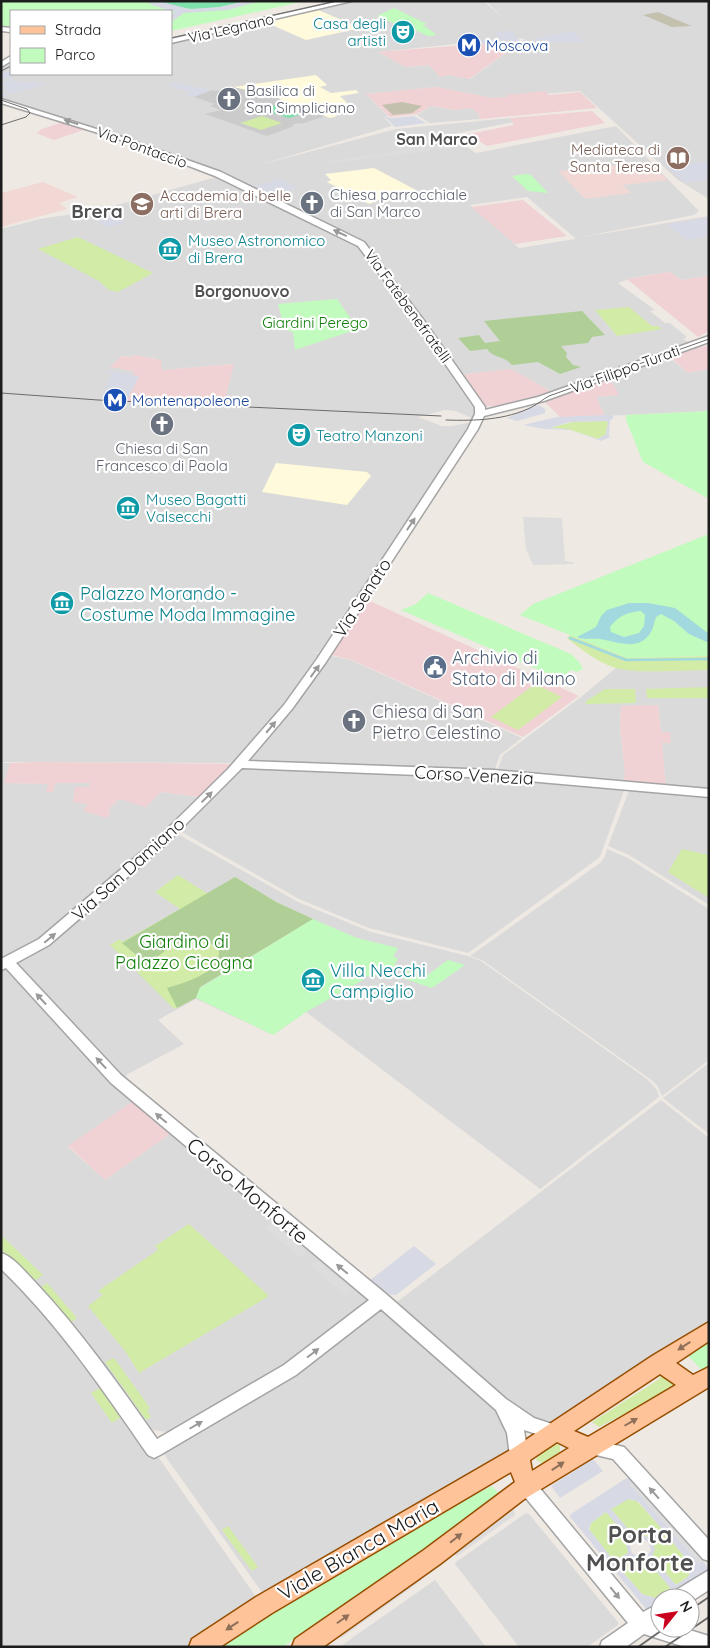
<svg xmlns="http://www.w3.org/2000/svg" width="710" height="1648" font-family="Quicksand,sans-serif">
  <style>
    .residential { fill: #dbdada; fill-rule: evenodd }
    .commercial { fill: #f0d1d4 }
    .education { fill: #fffadb }
    .religious { fill: #cbcbcb }
    .military { fill: #f1d8d5 }
    .construction { fill: #c3c0ae }
    .grass { fill: #d2eba7 }
    .forest { fill: #afcf96 }
    .park { fill: #c2fbbe }
    .pitch { fill: #7ee0ab }
    .parking { fill: #ddd }
    .plaza { fill: #d7d9e4; fill-rule: evenodd }
    .water { fill: #a1d9de; fill-rule: evenodd }
    .lines { fill: none; stroke-linecap: round; stroke-linejoin: round }
    .stream { stroke: #a1d9de; stroke-width: 2.5 }
    .minor-casing { stroke: #a4a4a4; stroke-width: 3 }
    .major-casing { stroke: #964e00; stroke-width: 3 }
    .minor { fill: #fff; fill-rule: evenodd }
    .major { fill: #fec398; fill-rule: evenodd }
    .tram-far1 { stroke: #6b6b6b; stroke-width: 1 }
    .tram { stroke: #6b6b6b; stroke-width: 2 }
    .oneway { fill: #999 }
    .oneway2 { fill: #8e705a }
    .labels { text-anchor: middle; dominant-baseline: central; stroke-width: 4.5; stroke-linejoin: round; paint-order: stroke }
    .far-culture-label { font-size: 15px; fill: #0d838f; stroke: #fff; text-anchor: start }
    .far-street-label { font-size: 15px; fill: #1d1d1d; stroke: #fff }
    .far-transit-label { font-size: 15px; fill: #164399; stroke: #fff; text-anchor: start }
    .far-worship-label { font-size: 15px; fill: #5b616d; stroke: #fff; text-anchor: start }
    .far-education-label { font-size: 15px; fill: #785e54; stroke: #fff; text-anchor: end }
    .far-park-label { font-size: 15px; fill: #117e09; stroke: #fff }
    .far-quarter-label { font-size: 16px; font-weight: bold; fill: #505050; stroke: #fff }
    .far-neighbourhood-label { font-size: 16px; font-weight: bold; fill: #505050; stroke: #fff }
    .culture-label { font-size: 18px; fill: #0d838f; stroke: #fff; text-anchor: start }
    .street-label { font-size: 18px; fill: #1d1d1d; stroke: #fff }
    .service-label { font-size: 18px; fill: #4e5e75; stroke: #fff; text-anchor: start }
    .worship-label { font-size: 18px; fill: #5b616d; stroke: #fff; text-anchor: start }
    .park-label { font-size: 18px; fill: #117e09; stroke: #fff }
    .far-district-label { font-size: 19px; font-weight: bold; fill: #505050; stroke: #fff }
    .near-street-label { font-size: 21px; fill: #1d1d1d; stroke: #fff }
    .near-quarter-label { font-size: 24px; font-weight: bold; fill: #505050; stroke: #fff }
  </style>
  <rect width="100%" height="100%" fill="#efe9e3"/>
  <!-- residential -->
  <g class="residential">
    <path d="M350 1H484L503 18 486 1H709V199L678 180 580 91 493 98 436 87 366 94 388 116 384 117 392 126 259 165 396 129 510 118 514 122 449 135 476 153 616 126 699 211 694 215 576 238 709 216V276L681 280 670 272 631 278 618 283 655 310 650 311 665 323H670L687 337 683 339 692 344 671 359 688 373 709 369V411L605 416 596 397 618 395 608 375 554 393 511 369 459 375 383 270 481 254 382 270 360 244 479 407 476 420 456 411 445 410 418 417 442 426H452L472 422V428L326 654 304 650 326 655 240 763 1 762V229L40 219 99 210 220 176 123 139 1 101V65L11 58V74H171V41ZM515 38 525 39 470 79 450 75 440 77 429 65 406 67 378 52ZM527 197 575 238V239L519 248 470 205ZM122 356 154 358 161 365 162 370 233 364 223 406 114 401 127 385 134 371 111 367Z"/>
    <polygon points="431,106 455,110 471,108 480,115 478,116 481,119 430,123 417,115"/>
    <polygon points="327,655 351,660 522,738 500,755 493,774 625,788 600,857 468,953 369,928 299,899 180,831 234,773"/>
    <polygon points="616,668 641,670 709,670 709,792 666,789 662,743 671,743 661,732 658,705 621,706 620,726 625,774 623,785 496,774 503,755 581,697"/>
    <polygon points="1,763 10,763 5,783 49,784 53,792 55,783 90,783 89,804 83,811 111,812 107,811 119,799 151,801 161,792 206,798 52,936 8,961 136,1099 68,1147 105,1180 174,1131 379,1304 292,1365 177,1434 143,1428 1,1258"/>
    <polygon points="630,788 709,794 709,905 629,855 608,846"/>
    <polygon points="176,833 298,902 371,932 468,956 481,961 647,1079 657,1090 659,1097 540,1189 306,1012 273,1035 196,999 158,1020 184,1044 128,1074 123,1079 13,963"/>
    <polygon points="607,849 628,858 709,909 709,1060 662,1096 657,1085 650,1079 482,960 470,956 600,863 604,858"/>
    <polygon points="709,1063 709,1134 663,1098"/>
    <polygon points="661,1100 709,1138 709,1327 556,1431 520,1413 389,1306 397,1302"/>
    <polygon points="1,1270 78,1346 140,1431 261,1604 196,1647 1,1647"/>
    <polygon points="384,1310 505,1416 509,1459 266,1598 163,1453 361,1320"/>
    <polygon points="526,1513 529,1514 618,1622 618,1625 587,1647 519,1647 455,1564 456,1562"/>
    <polygon points="435,1580 486,1647 340,1647 352,1638"/>
  </g>
  <!-- commercial -->
  <g class="commercial">
    <polygon points="504,42 514,47 469,79 450,75 440,77 429,65 406,67 378,52"/>
    <polygon points="436,87 493,98 508,97 506,95 545,91 549,95 580,92 597,108 481,119 478,116 480,115 471,108 456,110 431,106 417,114 390,117 366,94"/>
    <polygon points="592,111 605,123 487,146 471,136 465,135 514,125 510,118"/>
    <polygon points="66,121 89,128 54,140 36,133 41,131 39,130"/>
    <polygon points="523,200 567,236 515,244 471,207"/>
    <polygon points="670,272 681,280 709,276 709,331 698,337 627,279"/>
    <polygon points="692,344 701,347 709,345 709,369 688,373 667,354"/>
    <polygon points="134,355 161,360 162,370 234,364 223,406 113,401 127,385 134,371 110,367 122,356 132,357"/>
    <polygon points="511,369 554,393 511,406 480,406 459,375"/>
    <polygon points="608,375 619,395 596,397 605,416 560,417 542,399"/>
    <polygon points="364,598 372,602 579,696 523,737 352,660 328,654"/>
    <polygon points="658,705 661,732 670,732 671,743 662,743 666,789 623,785 625,774 620,726 621,706"/>
    <polygon points="35,762 154,763 239,764 206,798 161,792 146,807 119,799 107,811 111,812 107,818 83,811 88,804 73,802 75,787 89,787 90,783 55,783 53,792 46,792 48,784 4,783 10,763"/>
    <polygon points="136,1099 174,1131 105,1180 68,1146"/>
  </g>
  <!-- education -->
  <g class="education">
    <polygon points="318,10 361,28 306,40 265,22"/>
    <polygon points="316,75 327,85 320,87 331,93 356,90 359,93 340,96 351,107 330,112 337,116 330,118 283,101 275,96 267,97 233,87"/>
    <polygon points="374,168 416,190 384,197 389,202 384,202 379,200 369,204 327,182 331,180 325,174"/>
    <polygon points="276,463 367,472 371,476 347,505 262,492"/>
  </g>
  <!-- religious -->
  <polygon class="religious" points="233,87 256,92 254,93 267,97 275,96 283,101 325,116 301,124 298,123 292,125 294,126 267,136 205,114 221,110 210,106 215,104 194,97 212,90 216,91"/>
  <!-- military -->
  <g class="military">
    <polygon points="648,162 668,180 623,185 631,193 585,199 558,171"/>
    <polygon points="43,182 78,197 59,203 67,209 1,227 1,193"/>
  </g>
  <!-- construction -->
  <g class="construction">
    <polygon points="658,12 689,25 691,26 672,27 643,15"/>
    <polygon points="402,102 422,106 412,113 393,115 382,105"/>
  </g>
  <!-- grass -->
  <g class="grass">
    <polygon points="262,116 282,123 261,130 240,123"/>
    <polygon points="78,237 153,273 118,292 109,290 99,281 38,249"/>
    <polygon points="629,307 652,326 658,326 662,329 617,336 595,310"/>
    <polygon points="604,421 608,422 606,434 598,439 568,429 549,428 573,422"/>
    <path d="M570 635 627 658 709 656V670C686 670 636 674 616 668 598 663 581 649 567 638Z"/>
    <polygon points="535,684 562,697 518,730 491,717"/>
    <polygon points="709,687 709,698 647,698 646,689"/>
    <polygon points="605,689 635,689 636,703 587,704 585,702"/>
    <polygon points="682,849 709,855 709,898 668,872"/>
    <polygon points="178,875 208,894 235,877 276,902 313,919 200,987 196,998 174,1009 110,945 120,939 122,942 180,909 155,892"/>
    <polygon points="189,1224 269,1296 139,1373 125,1351 88,1306 103,1295 98,1291 158,1250 155,1246"/>
    <polygon points="1,1235 43,1275 34,1281 1,1249"/>
    <polygon points="47,1283 77,1318 71,1322 41,1287"/>
    <polygon points="114,1358 150,1408 147,1410 151,1417 146,1420 105,1362"/>
    <polygon points="662,1374 679,1385 599,1427 592,1422 658,1380"/>
    <polygon points="100,1388 121,1417 112,1423 91,1393"/>
    <polygon points="555,1444 560,1445 560,1452 542,1463 536,1460 538,1455"/>
    <polygon points="627,1499 637,1501 662,1529 649,1538 643,1535 634,1536 611,1509"/>
    <polygon points="606,1512 629,1539 628,1553 614,1561 589,1532 591,1523"/>
    <polygon points="228,1526 258,1567 252,1571 222,1530"/>
    <polygon points="666,1534 691,1565 689,1576 676,1585 652,1557 653,1543"/>
    <polygon points="632,1557 641,1561 647,1560 671,1588 655,1598 642,1594 618,1566"/>
  </g>
  <!-- forest -->
  <g class="forest">
    <path d="M582 311 605 335 592 337 588 343 561 346 567 353 566 357 573 365 581 367 560 374 538 362 512 365C504 355 494 359 487 349L470 351 458 338 479 335 485 343 500 341 484 321Z"/>
    <path d="M235 877 276 902 313 919 200 987 196 998 177 1008 167 988C184 983 226 972 218 947 183 929 175 946 147 964L122 943Z"/>
  </g>
  <!-- park -->
  <g class="park">
    <polygon points="1,1 305,1 171,31 171,11 11,11 11,27 1,26"/>
    <polygon points="394,8 427,24 423,25 437,35 428,36 409,27 389,29 400,26 377,16"/>
    <polygon points="526,174 531,175 548,193 528,191 512,176"/>
    <polygon points="337,299 358,329 295,350 293,332 285,330 278,304"/>
    <polygon points="709,411 709,499 643,462 626,420 626,415"/>
    <polygon points="709,534 709,656 627,658 520,615 533,604"/>
    <polygon points="428,593 571,654 580,663 583,669 577,672 571,670 560,679 401,610 416,604"/>
    <polygon points="313,919 357,938 398,948 393,957 398,958 391,973 403,976 406,971 426,976 448,960 465,965 432,988 390,974 362,977 363,980 306,1012 273,1035 196,998 200,988"/>
    <polygon points="709,1338 709,1367 703,1371 685,1353"/>
    <polygon points="492,1486 498,1493 428,1548 324,1621 317,1622 283,1647 219,1647 297,1595 398,1533"/>
  </g>
  <!-- pitch -->
  <g class="pitch">
    <path d="M158 1H245C217 9 184 14 158 1Z"/>
    <polygon points="278,104 304,113 289,118 263,110"/>
  </g>
  <!-- parking -->
  <g class="parking">
    <polygon points="448,144 455,148 333,163 328,161"/>
    <polygon points="523,517 562,518 565,561 573,562 573,564 533,565 526,549"/>
    <polygon points="272,1222 308,1252 301,1258 265,1228"/>
    <polygon points="318,1261 352,1290 344,1295 311,1266"/>
    <polygon points="632,1480 703,1561 699,1563 630,1485"/>
    <polygon points="514,1510 515,1515 457,1556 452,1553"/>
    <polygon points="421,1575 422,1580 341,1638 335,1635"/>
  </g>
  <!-- plaza -->
  <g class="plaza">
    <polygon points="145,1 158,1 190,9 220,7 245,1 260,1 228,10 184,13 171,22 171,15 175,12 155,6"/>
    <polygon points="510,31 528,48 514,48 506,44 485,45 477,40 499,38 495,32"/>
    <polygon points="572,31 585,42 532,42 538,38"/>
    <polygon points="11,69 11,74 14,74 11,81 49,83 4,96 1,93 8,93 10,90 5,90 5,87 1,86 12,85 1,85 1,82 9,81 9,78 2,78 4,77 1,77 1,73"/>
    <polygon points="176,82 197,88 201,87 212,90 193,97 186,95 190,92 166,85"/>
    <polygon points="384,116 391,118 414,116 426,123 395,127"/>
    <polygon points="706,162 709,164 709,180 686,183 666,166"/>
    <polygon points="280,179 299,188 273,196 252,187"/>
    <polygon points="105,211 125,222 107,228 90,214"/>
    <polygon points="708,218 709,236 687,240 666,224"/>
    <polygon points="105,370 139,376 128,399 101,397 111,374"/>
    <polygon points="539,405 545,409 545,413 517,421 507,418"/>
    <path d="M606 415H613V419L610 420 609 436H612L601 441 571 430 544 429 523 425 557 417ZM605 421 608 422 606 434 598 439 568 429 549 428 570 422Z"/>
    <polygon points="414,1246 436,1264 396,1295 381,1294 369,1281"/>
    <polygon points="593,1459 603,1471 560,1498 551,1486"/>
    <path d="M629 1478 632 1480 630 1485 699 1563 703 1561 709 1569 669 1598H660V1605L647 1610 570 1517 571 1514 625 1479ZM629 1499 639 1502 662 1529 649 1538 643 1535 634 1536 611 1509ZM606 1512 629 1539 626 1544 628 1553 614 1561 589 1529 591 1523ZM666 1534 691 1565 689 1576 676 1585 652 1557 655 1549 653 1543ZM636 1539H644L648 1542 651 1550 647 1556 640 1557 632 1553 630 1546ZM632 1558 641 1561 647 1560 671 1589 655 1598 642 1594 618 1567Z"/>
  </g>
  <!-- water -->
  <path class="water" d="M629 603H648L675 608 709 634V643L689 634 674 621 661 614 656 617C654 622 654 627 651 632 639 652 619 642 600 639 593 638 583 640 577 637L596 627 601 616 607 610ZM641 611 645 615 644 626 639 633 624 637 611 632 610 627C618 616 628 612 641 611Z"/>
  <g class="lines">
    <!-- stream -->
    <polyline class="stream" points="570,638 626,660 709,659"/>
    <!-- minor casing -->
    <g class="minor-casing">
      <g id="minor">
        <polygon points="340,1 352,1 171,43 171,39"/>
        <polygon points="1,27 11,28 11,32 1,31"/>
        <polygon points="11,56 11,61 1,67 1,62"/>
        <path d="M1 99 125 138 221 172 364 242 425 322 485 407V410L538 397 709 336V342L544 401 484 416 478 429 326 662 292 709 248 761 494 770 709 789V797L494 778 242 768 167 843 49 945 16 963 121 1075 386 1294 506 1399 534 1418 561 1427 564 1432 561 1437 555 1440 524 1430 528 1456 525 1461 519 1464 513 1461 510 1456 507 1433 496 1410 381 1309 296 1375 160 1455 154 1458 148 1455C103 1390 59 1325 1 1269V1253C14 1257 26 1273 35 1282 81 1331 119 1385 157 1439L284 1365 369 1300 111 1083 6 968 1 970V959L39 939 159 837 228 769 284 705 317 659 468 429 475 414V407L419 326 358 246 215 176 121 140 1 103Z"/>
        <polygon points="589,1439 624,1447 709,1540 709,1561 703,1559 613,1459 583,1452 580,1447 583,1442"/>
        <polygon points="527,1478 533,1480 643,1612 660,1603 660,1628 683,1628 709,1636 709,1647 685,1647 644,1634 626,1647 600,1647 602,1641 628,1623 521,1492 518,1486 521,1480"/>
        <polygon points="709,1570 709,1590 690,1602 690,1598 671,1598 673,1592"/>
      </g>
    </g>
    <!-- major casing -->
    <g class="major-casing">
      <path id="major" d="M709 1322V1341L676 1363 693 1375 709 1367V1387L523 1500 440 1564 323 1647H292L295 1639 424 1550 515 1482 511 1472 272 1613 220 1647H189L192 1639 256 1597 512 1449 652 1356ZM660 1374 676 1385 588 1437 574 1431ZM557 1442 569 1448 532 1471 530 1460Z"/>
    </g>
    <!-- minor -->
    <use href="#minor" class="minor"/>
    <!-- major -->
    <use href="#major" class="major"/>
    <!-- tram-far1 -->
    <g class="tram-far1">
      <polyline points="171,38 337,1"/>
      <polyline points="1,71 11,66"/>
      <polyline points="1,100 27,109 30,113 26,117 1,125"/>
      <polyline points="1,393 98,400 441,416"/>
      <path d="M446 420C475 421 506 420 532 407 538 404 543 399 549 396L709 339"/>
    </g>
    <!-- tram -->
    <g class="tram">
      <polyline points="690,1610 709,1597"/>
      <polyline points="638,1647 665,1628"/>
      <polyline points="665,1647 709,1617"/>
    </g>
  </g>
  <!-- one-way arrows -->
  <defs><path id="oneway-solid" d="M-6-.8H1V-3.2L6.5 0L1 3.2V.8H-6Z" transform="scale(1.25)"/></defs>
  <g class="oneway">
    <use href="#oneway-solid" transform="translate(71 122) rotate(-162)"/>
    <use href="#oneway-solid" transform="translate(340 233) rotate(-155)"/>
    <use href="#oneway-solid" transform="translate(411 524) rotate(-56)"/>
    <use href="#oneway-solid" transform="translate(315 671) rotate(-54)"/>
    <use href="#oneway-solid" transform="translate(271 727) rotate(-50)"/>
    <use href="#oneway-solid" transform="translate(207 797) rotate(-44)"/>
    <use href="#oneway-solid" transform="translate(50 938) rotate(-40)"/>
    <use href="#oneway-solid" transform="translate(41 999) rotate(-133)"/>
    <use href="#oneway-solid" transform="translate(101 1063) rotate(-133)"/>
    <use href="#oneway-solid" transform="translate(161 1118) rotate(-140)"/>
    <use href="#oneway-solid" transform="translate(342 1269) rotate(-140)"/>
    <use href="#oneway-solid" transform="translate(313 1353) rotate(-37)"/>
    <use href="#oneway-solid" transform="translate(196 1425) rotate(-30)"/>
    <use href="#oneway-solid" transform="translate(654 1493) rotate(-132)"/>
    <use href="#oneway-solid" transform="translate(615 1593) rotate(51)"/>
  </g>
  <g class="oneway2">
    <use href="#oneway-solid" transform="translate(684 1346) rotate(147)"/>
    <use href="#oneway-solid" transform="translate(631 1422) rotate(-30)"/>
    <use href="#oneway-solid" transform="translate(558 1466) rotate(-33)"/>
    <use href="#oneway-solid" transform="translate(456 1538) rotate(-38)"/>
    <use href="#oneway-solid" transform="translate(343 1619) rotate(-35)"/>
    <use href="#oneway-solid" transform="translate(232 1626) rotate(147)"/>
  </g>
  <!-- icons -->
  <defs>
    <g id="theatre-disc" transform="scale(1.25)"><circle r="9.5" fill="#0f9aa8" stroke="#fff"/><path d="M-5-5.5Q0-4 5-5.5V0Q5 5 0 6Q-5 5-5 0ZM-3.3-2.5H-1v1.5H-3.3ZM1-2.5H3.3v1.5H1ZM-2.8 1Q0 5.5 2.8 1Z" fill="#fff"/></g>
    <g id="metro-disc" transform="scale(1.25)"><circle r="9.5" fill="#1a4fb4" stroke="#fff"/><path d="M-5.5 5V-5H-3L0 0L3-5H5.5V5H3V-.5L0 4L-3-.5V5Z" fill="#fff"/></g>
    <g id="church-disc" transform="scale(1.25)"><circle r="9.5" fill="#6b7280" stroke="#fff"/><path d="M-1.2-6h2.4v3.5h3.3v2.4h-3.3V6h-2.4V-.1h-3.3v-2.4h3.3Z" fill="#fff"/></g>
    <g id="library-disc" transform="scale(1.25)"><circle r="9.5" fill="#8d6e63" stroke="#fff"/><path d="M-6-4Q-3-5.5-.7-3.5V5Q-3 3-6 4ZM6-4Q3-5.5 .7-3.5V5Q3 3 6 4Z" fill="#fff"/></g>
    <g id="university-disc" transform="scale(1.25)"><circle r="9.5" fill="#8d6e63" stroke="#fff"/><path d="M0-5L7-2L0 1L-7-2ZM-4 1L0 2.5L4 1V4Q0 6-4 4Z" fill="#fff"/></g>
    <g id="museum-disc" transform="scale(1.25)"><circle r="9.5" fill="#0f9aa8" stroke="#fff"/><path d="M0-6L6-3V-2H-6V-3ZM-5-1h2V3h-2ZM-1-1h2V3h-2ZM3-1h2V3H3ZM-6 4H6V6H-6Z" fill="#fff"/></g>
    <g id="civic-disc" transform="scale(1.25)"><circle r="9.5" fill="#5c6f8a" stroke="#fff"/><path d="M-.6-6.5H3V-4.5H.6V-3L4-1V1h2V6H-6V1h2V-1L-.6-3ZM-1.2 2.5V6h2.4V2.5Z" fill="#fff"/></g>
  </defs>
  <g fill-rule="evenodd">
    <use href="#theatre-disc" x="403" y="32"/>
    <use href="#metro-disc" x="469" y="45"/>
    <use href="#church-disc" x="229" y="99"/>
    <use href="#library-disc" x="678" y="158"/>
    <use href="#church-disc" x="312" y="203"/>
    <use href="#university-disc" x="142" y="204"/>
    <use href="#museum-disc" x="170" y="249"/>
    <use href="#metro-disc" x="115" y="400"/>
    <use href="#church-disc" x="162" y="424"/>
    <use href="#theatre-disc" x="299" y="435"/>
    <use href="#museum-disc" x="128" y="508"/>
    <use href="#museum-disc" x="62" y="603"/>
    <use href="#civic-disc" x="435" y="667"/>
    <use href="#church-disc" x="354" y="721"/>
    <use href="#museum-disc" x="313" y="980"/>
  </g>
  <g class="labels">
    <!-- far-culture labels -->
    <g class="far-culture-label">
      <text x="386" y="23" text-anchor="end">Casa degli<tspan x="386" dy="17">artisti</tspan></text>
      <text x="188" y="240">Museo Astronomico<tspan x="188" dy="17">di Brera</tspan></text>
      <text x="316" y="435">Teatro Manzoni</text>
      <text x="146" y="499">Museo Bagatti<tspan x="146" dy="17">Valsecchi</tspan></text>
    </g>
    <!-- far-street labels -->
    <g class="far-street-label">
      <text transform="translate(231 28) rotate(-13)">Via Legnano</text>
      <text transform="translate(142 147) rotate(20)">Via Pontaccio</text>
      <text transform="translate(408 306) rotate(54)">Via Fatebenefratelli</text>
      <text transform="translate(625 369) rotate(-20)">Via Filippo Turati</text>
    </g>
    <!-- far-transit labels -->
    <g class="far-transit-label">
      <text x="486" y="45">Moscova</text>
      <text x="132" y="400">Montenapoleone</text>
    </g>
    <!-- far-worship labels -->
    <g class="far-worship-label">
      <text x="246" y="90">Basilica di<tspan x="246" dy="17">San Simpliciano</tspan></text>
      <text x="330" y="194">Chiesa parrocchiale<tspan x="330" dy="17">di San Marco</tspan></text>
      <text x="162" y="448" text-anchor="middle">Chiesa di San<tspan x="162" dy="17">Francesco di Paola</tspan></text>
    </g>
    <!-- far-education labels -->
    <g class="far-education-label">
      <text x="660" y="149">Mediateca di<tspan x="660" dy="17">Santa Teresa</tspan></text>
      <text x="160" y="195" text-anchor="start">Accademia di belle<tspan x="160" dy="17">arti di Brera</tspan></text>
    </g>
    <!-- far-park labels -->
    <g class="far-park-label">
      <text x="315" y="322">Giardini Perego</text>
    </g>
    <!-- far-quarter labels -->
    <g class="far-quarter-label">
      <text x="437" y="139">San Marco</text>
    </g>
    <!-- far-neighbourhood labels -->
    <g class="far-neighbourhood-label">
      <text x="242" y="291">Borgonuovo</text>
    </g>
    <!-- culture labels -->
    <g class="culture-label">
      <text x="80" y="593">Palazzo Morando -<tspan x="80" dy="21">Costume Moda Immagine</tspan></text>
      <text x="330" y="970">Villa Necchi<tspan x="330" dy="21">Campiglio</tspan></text>
    </g>
    <!-- street labels -->
    <g class="street-label">
      <text transform="translate(362 598) rotate(-57)">Via Senato</text>
      <text transform="translate(474 775) rotate(3)">Corso Venezia</text>
      <text transform="translate(128 869) rotate(-42)">Via San Damiano</text>
    </g>
    <!-- service labels -->
    <g class="service-label">
      <text x="452" y="657">Archivio di<tspan x="452" dy="21">Stato di Milano</tspan></text>
    </g>
    <!-- worship labels -->
    <g class="worship-label">
      <text x="372" y="711">Chiesa di San<tspan x="372" dy="21">Pietro Celestino</tspan></text>
    </g>
    <!-- park labels -->
    <g class="park-label">
      <text x="184" y="941">Giardino di<tspan x="184" dy="21">Palazzo Cicogna</tspan></text>
    </g>
    <!-- far-district labels -->
    <g class="far-district-label">
      <text x="97" y="211">Brera</text>
    </g>
    <!-- near-street labels -->
    <g class="near-street-label">
      <text transform="translate(248 1190) rotate(40)">Corso Monforte</text>
      <text transform="translate(358 1549) rotate(-30)">Viale Bianca Maria</text>
    </g>
    <!-- near-quarter labels -->
    <g class="near-quarter-label">
      <text x="640" y="1534">Porta<tspan x="640" dy="28">Monforte</tspan></text>
    </g>
  </g>
  <!-- border -->
  <rect width="710" height="1648" fill="none" stroke="#1d1d1d" stroke-width="5"/>
  <!-- legend -->
  <rect x="10" y="10" width="162" height="65" fill="#ffffff" stroke="#a5a5a5"/>
  <rect x="20" y="26" width="25" height="8" fill="#fec398" stroke="#a5a5a5"/>
  <text x="55" y="35" font-size="15" fill="#1d1d1d">Strada</text>
  <rect x="20" y="48" width="25" height="15" fill="#c2fbbe" stroke="#a5a5a5"/>
  <text x="55" y="60" font-size="15" fill="#1d1d1d">Parco</text>
  <!-- north arrow -->
  <g transform="translate(675 1613) rotate(60)"><circle r="24" fill="#ffffff" stroke="#a5a5a5"/>
  <path d="M0-4L9 19L0 12L-9 19Z" fill="#ca001f"/>
  <text y="-8" font-size="14" font-weight="bold" text-anchor="middle" fill="#1d1d1d">N</text>
  </g>
</svg>
